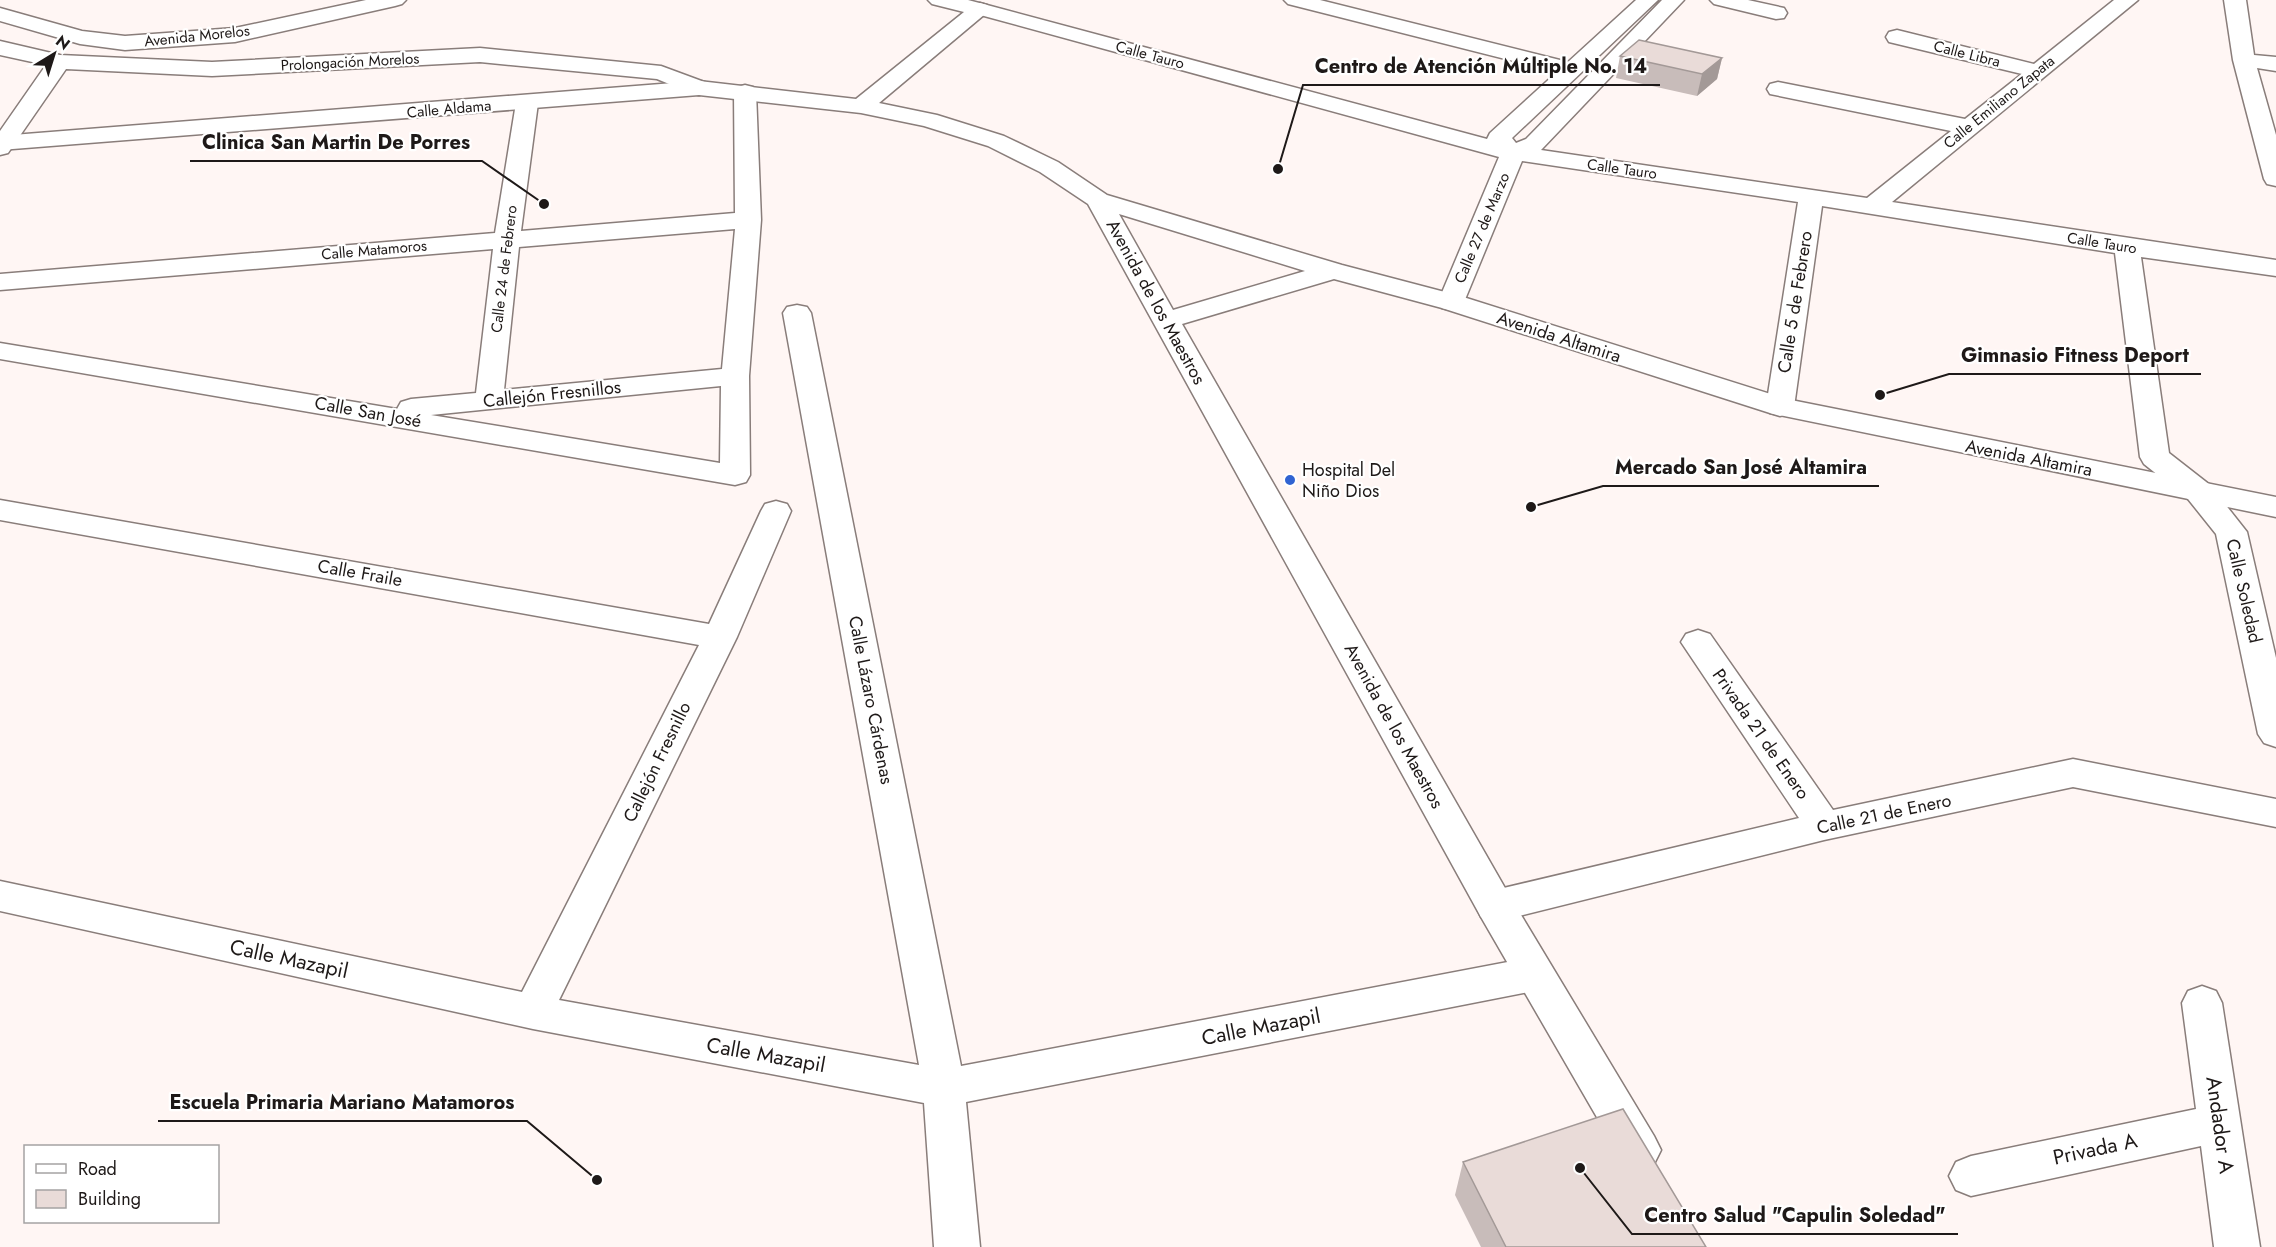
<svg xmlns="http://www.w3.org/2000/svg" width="2276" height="1247" font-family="Jost,sans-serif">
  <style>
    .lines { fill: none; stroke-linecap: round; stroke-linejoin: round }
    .street-casing { stroke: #897d7a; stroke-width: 3 }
    .secondary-casing { stroke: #897d7a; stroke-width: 3 }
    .street { fill: #fff; fill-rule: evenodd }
    .secondary { fill: #fff; fill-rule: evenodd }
    .wall { fill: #c8bcba }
    .shaded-wall { fill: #a39997 }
    .building { fill: #e9dbd8; stroke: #a39997; stroke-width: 1.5 }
    .poi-dot { fill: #3063d2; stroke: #fff; stroke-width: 2 }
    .labels { text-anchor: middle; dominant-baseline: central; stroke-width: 4.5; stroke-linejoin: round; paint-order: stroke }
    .far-street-label { font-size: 15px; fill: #1e1918; stroke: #fff }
    .street-label { font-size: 18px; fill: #1e1918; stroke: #fff }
    .poi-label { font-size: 18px; fill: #1e1918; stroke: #fff; text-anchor: start }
    .near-street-label { font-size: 21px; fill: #1e1918; stroke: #fff }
    .leader { fill: none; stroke: #1e1918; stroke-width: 2 }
    .callout-dot { fill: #1e1918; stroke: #fff; stroke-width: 2 }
    .callout-label { font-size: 20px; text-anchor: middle; font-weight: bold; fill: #1e1918; stroke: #fff; stroke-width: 4.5; stroke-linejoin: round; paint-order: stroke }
  </style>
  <rect width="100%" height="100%" fill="#fff6f4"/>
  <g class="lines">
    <!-- street casing -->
    <g class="street-casing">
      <g id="street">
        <polygon points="1284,0 1320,0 1568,62 1636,0 1658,0 1512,138 1516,143 1526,139 1662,0 1684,0 1541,150 1867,198 1951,131 1770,94 1767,89 1770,84 1778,82 1965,119 2022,74 1889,42 1886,37 1889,32 1897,30 2034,64 2114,0 2138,0 1892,202 2276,260 2276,276 2141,257 2169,453 2210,485 2247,532 2276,658 2276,747 2264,743 2258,734 2216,534 2188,499 2144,464 2140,457 2115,253 1822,206 1794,407 1790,413 1780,416 1770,413 1766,407 1798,202 1522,161 1464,302 1460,308 1451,310 1442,308 1438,302 1499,157 973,13 969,9 973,5 980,3 987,5 1487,139 1490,133 1557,72 1288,4"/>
        <polygon points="1710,0 1748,0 1784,8 1787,13 1784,18 1776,19 1714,4"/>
        <polygon points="2224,0 2246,0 2254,55 2276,57 2276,71 2257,68 2276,135 2276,186 2267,184 2264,179 2233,60"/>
        <polygon points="0,41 60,55 212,62 480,48 661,66 707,83 710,88 707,93 699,95 691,93 657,79 480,62 212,76 66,69 8,153 0,155 0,131 46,65 0,55"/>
        <path d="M745 85 753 87 756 92 761 220 749 376 750 475 746 482 735 485 0 359V343L397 409 401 402 411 399 476 393 493 249 0 290V274L495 233 516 103 519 98 527 96 535 98 538 103 521 231 735 213 734 92 737 87ZM735 229 722 369 504 390 519 247ZM721 386 720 463 431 415Z"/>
        <polygon points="797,305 807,307 811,313 961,1066 1534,957 1548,962 1554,974 1548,986 1534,991 966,1102 980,1247 934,1247 924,1103 533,1029 0,911 0,881 522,992 699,645 0,520 0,500 709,624 761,511 765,504 776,501 787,504 791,511 737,637 559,1000 919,1065 783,313 787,307"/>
        <polygon points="1698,630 1710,634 1833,810 2073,759 2276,799 2276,827 2073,787 1824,840 1495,922 1481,917 1476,906 1481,895 1495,890 1799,818 1681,642 1686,634"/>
        <polygon points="2202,986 2216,991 2222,1003 2260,1247 2214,1247 2201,1146 1971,1196 1956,1190 1949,1176 1956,1162 1971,1156 2196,1109 2182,1003 2188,991"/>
      </g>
    </g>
    <!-- secondary casing -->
    <g class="secondary-casing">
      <g id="secondary">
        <polygon points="366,0 406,0 402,4 395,6 235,42 125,50 80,44 0,21 0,8 82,31 125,36 235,28"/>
        <path d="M928 0H968L987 5 991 9 879 103 937 115 1004 136 1058 162 1107 195 1342 265 1460 296 1786 399 2276 497V517L1770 413 1442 308 1334 279 1182 324 1509 895 1654 1136 1661 1150 1654 1164 1639 1170 1624 1164 1481 917 1088 204 1040 172 988 146 924 126 861 113 699 95 0 150V136L699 81 856 99 964 12 932 4ZM1119 214 1305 271 1173 310Z"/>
      </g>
    </g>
    <!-- street -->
    <use href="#street" class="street"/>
    <!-- secondary -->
    <use href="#secondary" class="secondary"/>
  </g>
  <!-- wall -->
  <g class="wall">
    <polygon points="1620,56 1722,58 1717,79 1697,96 1616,78"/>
    <polygon points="1463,1162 1706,1247 1481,1247 1455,1195"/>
  </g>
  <!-- shaded-wall -->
  <polygon class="shaded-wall" points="1722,58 1717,79 1697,96 1702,74"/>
  <!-- building -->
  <g class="building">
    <polygon points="1639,40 1722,58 1702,74 1620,56"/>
    <polygon points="1623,1109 1706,1247 1506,1247 1463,1162"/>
  </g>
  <!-- markers -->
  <circle class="poi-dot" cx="1290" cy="480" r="6"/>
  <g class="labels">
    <!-- far-street labels -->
    <g class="far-street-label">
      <text transform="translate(197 36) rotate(-6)">Avenida Morelos</text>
      <text transform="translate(1967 54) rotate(14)">Calle Libra</text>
      <text transform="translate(1150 55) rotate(15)">Calle Tauro</text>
      <text transform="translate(350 62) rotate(-3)">Prolongación Morelos</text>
      <text transform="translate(1999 102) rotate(-39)">Calle Emiliano Zapata</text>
      <text transform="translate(449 109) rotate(-5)">Calle Aldama</text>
      <text transform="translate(1622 169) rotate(8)">Calle Tauro</text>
      <text transform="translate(1482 228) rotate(-67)">Calle 27 de Marzo</text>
      <text transform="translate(2102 243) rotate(9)">Calle Tauro</text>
      <text transform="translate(374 250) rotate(-5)">Calle Matamoros</text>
      <text transform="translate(504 269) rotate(-83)">Calle 24 de Febrero</text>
    </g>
    <!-- street labels -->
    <g class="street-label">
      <text transform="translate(1156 302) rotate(61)">Avenida de los Maestros</text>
      <text transform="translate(1795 302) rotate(-81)">Calle 5 de Febrero</text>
      <text transform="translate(1559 337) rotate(18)">Avenida Altamira</text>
      <text transform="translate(552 394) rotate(-6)">Callejón Fresnillos</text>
      <text transform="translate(368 412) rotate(10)">Calle San José</text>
      <text transform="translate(2029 458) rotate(11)">Avenida Altamira</text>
      <text transform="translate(360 573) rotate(10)">Calle Fraile</text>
      <text transform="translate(2244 591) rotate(77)">Calle Soledad</text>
      <text transform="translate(871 700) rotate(79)">Calle Lázaro Cárdenas</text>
      <text transform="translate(1394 726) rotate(61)">Avenida de los Maestros</text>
      <text transform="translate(1761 734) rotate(55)">Privada 21 de Enero</text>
      <text transform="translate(657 762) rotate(-64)">Callejón Fresnillo</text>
      <text transform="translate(1884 814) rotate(-12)">Calle 21 de Enero</text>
    </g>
    <!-- poi labels -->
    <g class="poi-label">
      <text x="1302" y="470">Hospital Del<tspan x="1302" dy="21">Niño Dios</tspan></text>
    </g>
    <!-- near-street labels -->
    <g class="near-street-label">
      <text transform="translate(289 959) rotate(12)">Calle Mazapil</text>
      <text transform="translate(1261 1027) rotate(-11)">Calle Mazapil</text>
      <text transform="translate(766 1055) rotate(10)">Calle Mazapil</text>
      <text transform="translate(2220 1125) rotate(82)">Andador A</text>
      <text transform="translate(2095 1149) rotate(-12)">Privada A</text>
    </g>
  </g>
  <!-- callouts -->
  <path class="leader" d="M1278 169L1303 85H1660M544 204L482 161H190M1880 395L1949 374H2201M1531 507L1603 486H1879M597 1180L527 1121H158M1580 1168L1632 1234H1958"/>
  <g class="callout-dot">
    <circle cx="1278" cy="169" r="6"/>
    <circle cx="544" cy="204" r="6"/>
    <circle cx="1880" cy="395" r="6"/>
    <circle cx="1531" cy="507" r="6"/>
    <circle cx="597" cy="1180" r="6"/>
    <circle cx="1580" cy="1168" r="6"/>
  </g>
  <g class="callout-label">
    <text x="1481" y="73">Centro de Atención Múltiple No. 14</text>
    <text x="336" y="149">Clinica San Martin De Porres</text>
    <text x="2075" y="362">Gimnasio Fitness Deport</text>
    <text x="1741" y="474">Mercado San José Altamira</text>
    <text x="342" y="1109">Escuela Primaria Mariano Matamoros</text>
    <text x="1795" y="1222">Centro Salud "Capulin Soledad"</text>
  </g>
  <!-- legend -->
  <rect x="24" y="1145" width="195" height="78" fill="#ffffff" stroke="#a5a3a3" stroke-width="1.5"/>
  <rect x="36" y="1164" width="30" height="9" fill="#ffffff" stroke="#a5a3a3" stroke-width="1.5"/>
  <text x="78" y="1175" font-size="18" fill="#1e1918">Road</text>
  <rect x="36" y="1190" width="30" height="18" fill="#e9dbd8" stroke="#a5a3a3" stroke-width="1.5"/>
  <text x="78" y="1205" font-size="18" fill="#1e1918">Building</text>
  <!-- north arrow -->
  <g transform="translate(54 54) rotate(38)" stroke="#ffffff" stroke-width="4.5" paint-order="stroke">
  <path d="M0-4.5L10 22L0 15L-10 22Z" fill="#1e1918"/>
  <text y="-9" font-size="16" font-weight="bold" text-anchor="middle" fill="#1e1918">N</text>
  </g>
</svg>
